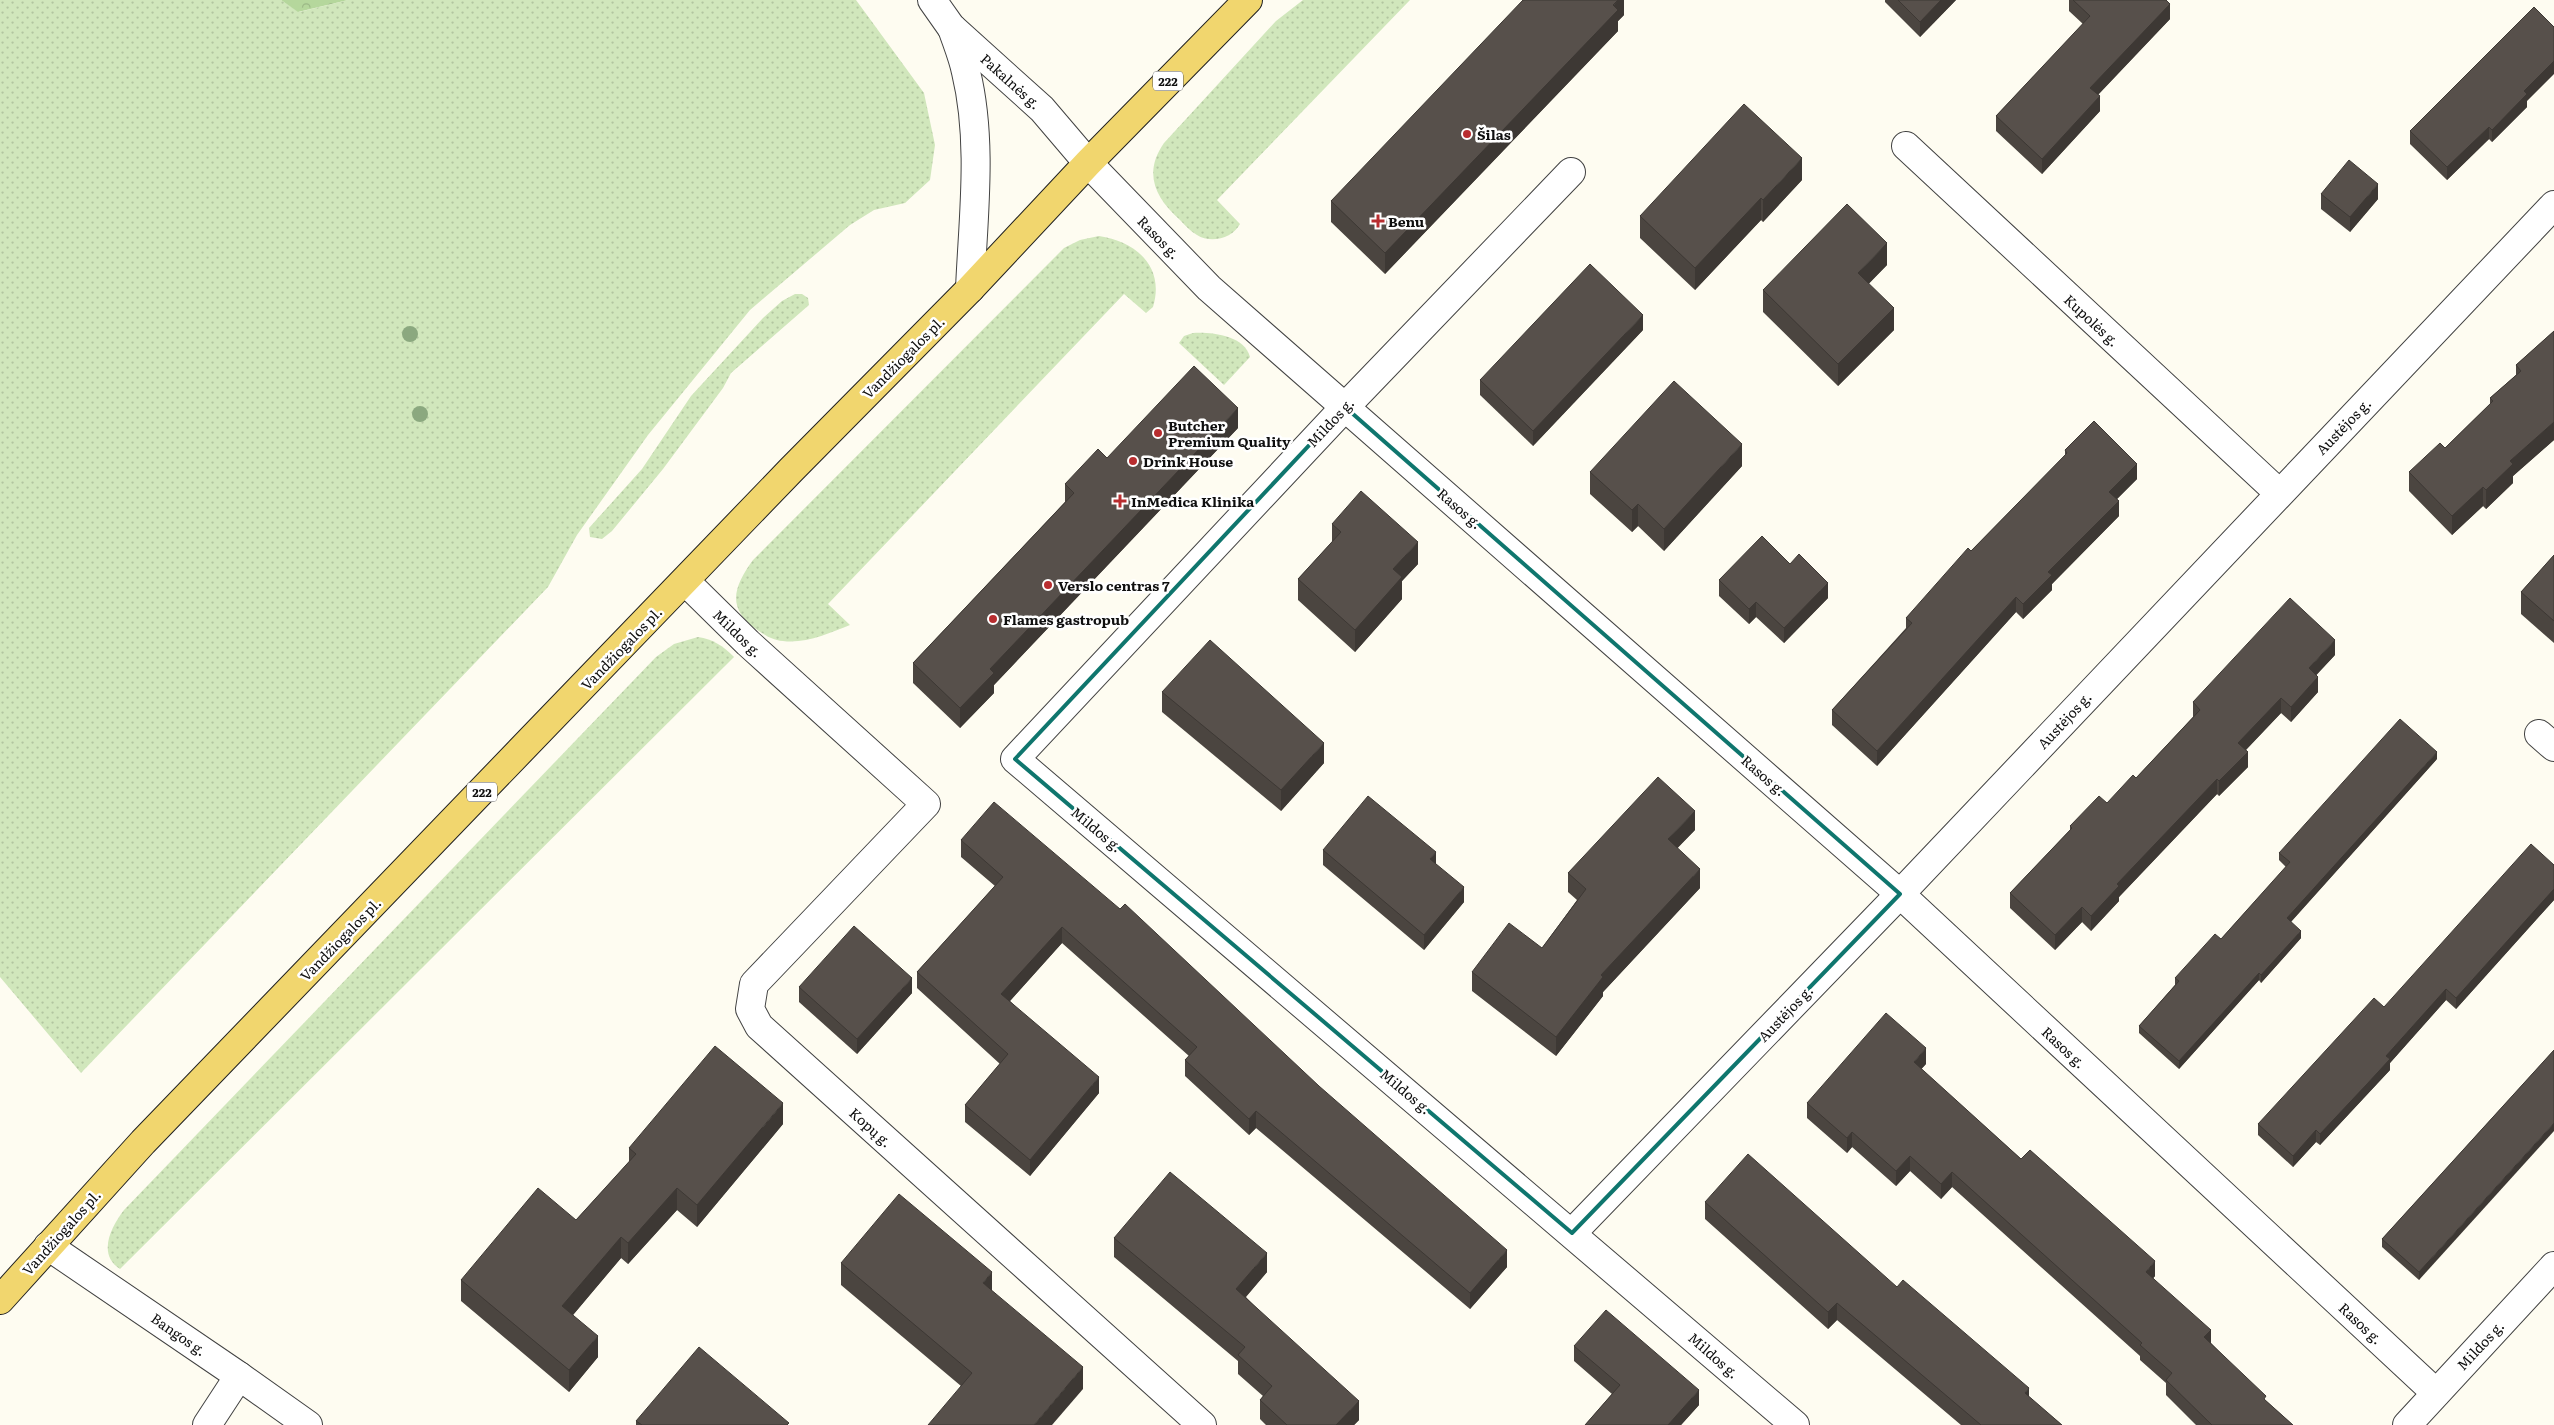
<svg xmlns="http://www.w3.org/2000/svg" width="2554" height="1425" font-family="Literata,serif">
  <style>
    .grass { fill: url(#grass-dots) }
    .forest { fill: url(#forest-crowns) }
    .lines { fill: none; stroke-linecap: round; stroke-linejoin: round }
    .street-casing { stroke: #424242; stroke-width: 30 }
    .primary-casing { stroke: #202020; stroke-width: 30 }
    .street { stroke: #fff; stroke-width: 28 }
    .primary { stroke: #f1d66e; stroke-width: 28 }
    .tree { fill: #8ba87f }
    .wall { fill: #4b4540 }
    .shaded-wall { fill: #3d3834 }
    .building { fill: #57504b; stroke: #3d3834 }
    .marked { fill: none; stroke: #0f766e; stroke-width: 4; stroke-linejoin: round }
    .poi-dot { fill: #b82d2f; stroke: #fff; stroke-width: 2 }
    .labels { text-anchor: middle; dominant-baseline: central; stroke-width: 5; stroke-linejoin: round; paint-order: stroke }
    .shield { fill: #fff; stroke: #575757; stroke-width: 1 }
    .shield-label { font-size: 12px; font-weight: bold; fill: #0f0f0f }
    .street-label { font-size: 14px; fill: #0f0f0f; stroke: #fff }
    .poi-label { font-size: 14px; font-weight: bold; fill: #0f0f0f; stroke: #fff; text-anchor: start }
  </style>
  <defs>
    <pattern id="grass-dots" width="8" height="8" patternUnits="userSpaceOnUse" patternTransform="scale(1.25)"><rect width="8" height="8" fill="#d1e7bc"/><path d="M2 2h.1M6 6h.1" fill="none" stroke="#b2c5a0" stroke-width="1.8" stroke-linecap="round"/></pattern>
    <pattern id="forest-crowns" width="20" height="18" patternUnits="userSpaceOnUse" patternTransform="scale(1.25)"><rect width="20" height="18" fill="#b5d79c"/><path d="M2 6a3 3 0 1 1 6 0M12 15a3 3 0 1 1 6 0" fill="none" stroke="#9ab785"/></pattern>
  </defs>
  <rect width="100%" height="100%" fill="#fefcf1"/>
  <!-- grass -->
  <g class="grass">
    <polygon points="0,0 281,0 299,12 348,0 856,0 924,93 935,145 930,180 905,203 874,210 850,225 750,310 648,435 577,535 548,587 81,1073 0,977"/>
    <path d="M1303 0H1410L1217 200 1240 224C1233 238 1211 244 1197 235 1190 231 1185 225 1180 220 1155 198 1143 173 1164 143L1276 21Z"/>
    <path d="M1099 236C1137 242 1165 267 1153 307L1146 313 1124 294 828 604 850 625C830 633 805 644 783 641 772 640 765 635 756 629 726 608 734 586 753 560L1064 248 1080 240Z"/>
    <polygon points="795,294 802,294 808,298 809,305 731,373 723,388 663,469 612,531 602,539 590,537 589,528 642,469 691,396 763,318 782,301"/>
    <path d="M1193 333C1211 332 1244 335 1250 357L1224 385 1179 343 1184 336Z"/>
    <path d="M698 637C713 639 723 646 734 657L120 1269C97 1254 111 1227 124 1210L656 657 674 644Z"/>
  </g>
  <!-- forest -->
  <polygon class="forest" points="281,0 348,0 298,12"/>
  <g class="lines">
    <!-- street casing -->
    <g class="street-casing">
      <g id="street">
        <polyline points="932,0 951,27 1042,109 1088,163 1209,288 1900,894 2436,1393"/>
        <path d="M952 28C957 43 963 57 966 72 983 142 973 218 970 289"/>
        <polyline points="1906,146 2279,493"/>
        <polyline points="1571,172 1345,407 1015,759 1795,1425"/>
        <polyline points="685,581 748,643 926,804 754,984 750,1009 759,1026 1202,1425"/>
        <polyline points="2539,734 2554,747"/>
        <polyline points="1572,1233 1900,894 2554,205"/>
        <polyline points="48,1246 239,1376 308,1425"/>
        <polyline points="207,1425 239,1376"/>
        <polyline points="2407,1425 2554,1266"/>
      </g>
    </g>
    <!-- primary casing -->
    <g class="primary-casing">
      <polyline id="primary" points="0,1300 143,1142 791,470 970,289 1088,163 1248,0"/>
    </g>
    <!-- street -->
    <use href="#street" class="street"/>
    <!-- primary -->
    <use href="#primary" class="primary"/>
  </g>
  <!-- trees -->
  <g class="tree">
    <circle cx="410" cy="334" r="8"/>
    <circle cx="420" cy="414" r="8"/>
  </g>
  <!-- wall -->
  <g class="wall">
    <polygon points="1624,0 1624,15 1618,21 1618,31 1385,274 1331,222 1331,201"/>
    <polygon points="1885,0 1956,0 1920,37 1885,2"/>
    <polygon points="2069,0 2166,0 2170,19 2098,95 2100,111 2042,174 1996,131 1996,116 2083,24 2069,11"/>
    <polygon points="2527,101 2527,107 2492,142 2489,139 2447,180 2410,144 2410,131"/>
    <polygon points="1802,180 1763,222 1761,220 1695,290 1640,238 1640,216"/>
    <polygon points="2321,194 2378,199 2350,232 2321,209"/>
    <polygon points="1887,265 1868,284 1894,330 1838,386 1763,312 1763,290"/>
    <polygon points="1643,330 1533,446 1480,395 1480,380"/>
    <polygon points="2554,331 2554,440 2513,476 2513,483 2486,509 2483,506 2452,535 2409,491 2409,472 2445,448 2490,404 2490,398 2516,375 2516,365"/>
    <polygon points="1238,428 994,685 994,693 960,728 913,683 913,663 1065,502 1065,484 1107,458"/>
    <polygon points="2065,450 2137,479 2117,499 2119,516 2052,584 2052,590 2023,619 2016,612 1877,766 1832,725 1832,710 1906,628 1906,618 1971,551 2065,456"/>
    <polygon points="1742,466 1664,551 1638,526 1632,532 1590,494 1590,472"/>
    <polygon points="1332,524 1418,564 1402,581 1402,599 1355,652 1298,600 1298,579 1332,542"/>
    <polygon points="2554,555 2554,643 2521,614 2521,592"/>
    <polygon points="1790,564 1828,598 1784,643 1756,617 1749,624 1719,596 1719,580"/>
    <polygon points="2335,655 2316,675 2318,692 2291,722 2281,713 2246,750 2248,767 2219,796 2217,794 2119,897 2119,901 2091,931 2082,922 2055,950 2010,908 2010,893 2070,830 2070,826 2107,803 2136,778 2193,717 2193,702"/>
    <polygon points="1162,692 1324,763 1281,811 1162,712"/>
    <polygon points="2437,759 2291,922 2301,938 2261,983 2259,980 2179,1069 2139,1033 2139,1026 2175,985 2175,978 2221,939 2286,867 2279,860 2279,853"/>
    <polygon points="1695,830 1677,848 1700,888 1603,992 1603,996 1556,1056 1472,991 1472,972 1542,948 1577,900 1568,892 1568,873"/>
    <polygon points="961,840 1507,1267 1470,1309 1256,1128 1249,1135 1185,1076 1185,1060 1189,1056 1062,943 1010,1001 1099,1093 1030,1176 965,1122 965,1105 1000,1064 917,988 917,972 995,886 961,857"/>
    <polygon points="1323,850 1436,864 1464,902 1424,950 1323,865"/>
    <polygon points="2554,865 2554,900 2456,1009 2446,1000 2390,1063 2390,1070 2320,1145 2316,1142 2293,1167 2258,1135 2258,1124 2384,1007"/>
    <polygon points="799,987 912,993 857,1054 799,1002"/>
    <polygon points="2554,1050 2419,1280 2382,1247 2382,1239"/>
    <polygon points="1926,1064 1921,1069 2021,1159 2155,1276 2153,1278 2211,1343 2266,1401 2293,1425 2196,1425 2166,1395 2166,1383 2140,1360 2140,1356 1952,1187 1941,1199 1910,1171 1896,1186 1852,1147 1847,1153 1807,1118 1807,1103"/>
    <polygon points="783,1124 697,1227 677,1210 628,1264 621,1258 573,1315 598,1357 569,1392 461,1301 461,1280 576,1220 629,1162 629,1148"/>
    <polygon points="1705,1202 1897,1287 2062,1425 1961,1425 1837,1320 1828,1329 1705,1219"/>
    <polygon points="1114,1238 1267,1272 1246,1297 1359,1420 1354,1425 1266,1425 1260,1419 1260,1400 1263,1396 1238,1374 1238,1361 1114,1257"/>
    <polygon points="841,1263 992,1291 1083,1389 961,1386 841,1285"/>
    <polygon points="1574,1346 1699,1405 1681,1425 1585,1425 1612,1394 1574,1361"/>
    <polygon points="636,1421 789,1425 636,1425"/>
  </g>
  <!-- shaded-wall -->
  <g class="shaded-wall">
    <polygon points="1618,0 1624,0 1624,15 1618,21 1618,31 1385,274 1385,253"/>
    <polygon points="1941,0 1956,0 1920,37 1920,22"/>
    <polygon points="2170,4 2170,19 2090,103 2090,88"/>
    <polygon points="2554,61 2554,74 2527,101 2527,107 2492,142 2492,130 2524,91"/>
    <polygon points="2100,96 2100,111 2042,174 2042,159"/>
    <polygon points="2489,127 2489,139 2447,180 2447,167"/>
    <polygon points="1802,158 1802,180 1763,222 1763,200"/>
    <polygon points="2378,184 2378,199 2350,232 2350,217"/>
    <polygon points="1761,198 1761,220 1695,290 1695,268"/>
    <polygon points="1887,243 1887,265 1858,295 1858,273"/>
    <polygon points="1894,308 1894,330 1838,386 1838,364"/>
    <polygon points="1643,315 1643,330 1533,446 1533,431"/>
    <polygon points="1238,408 1238,428 994,685 994,693 960,728 960,708 990,669"/>
    <polygon points="2554,422 2554,440 2513,476 2513,483 2486,509 2486,490 2510,461"/>
    <polygon points="1742,444 1742,466 1664,551 1664,529"/>
    <polygon points="2137,464 2137,479 2109,507 2109,492"/>
    <polygon points="2483,487 2483,506 2452,535 2452,516"/>
    <polygon points="2119,501 2119,516 2052,584 2052,590 2023,619 2023,604 2048,572"/>
    <polygon points="1638,504 1638,526 1632,532 1632,510"/>
    <polygon points="1418,542 1418,564 1402,581 1402,599 1355,652 1355,630 1393,569"/>
    <polygon points="1828,583 1828,598 1784,643 1784,628"/>
    <polygon points="2016,597 2016,612 1877,766 1877,751"/>
    <polygon points="1756,602 1756,617 1749,624 1749,609"/>
    <polygon points="2335,640 2335,655 2309,683 2309,668"/>
    <polygon points="2318,677 2318,692 2291,722 2291,707"/>
    <polygon points="2281,698 2281,713 2238,758 2238,743"/>
    <polygon points="1324,743 1324,763 1281,811 1281,790"/>
    <polygon points="2248,752 2248,767 2219,796 2219,781"/>
    <polygon points="2437,752 2437,759 2287,926 2287,918"/>
    <polygon points="2217,779 2217,794 2119,897 2119,901 2091,931 2091,916 2117,884"/>
    <polygon points="1695,811 1695,830 1668,858 1668,839"/>
    <polygon points="1436,852 1436,867 1430,859"/>
    <polygon points="1700,869 1700,888 1603,992 1603,996 1556,1056 1556,1037 1601,975"/>
    <polygon points="1464,887 1464,902 1424,950 1424,935"/>
    <polygon points="2554,889 2554,900 2456,1009 2456,998"/>
    <polygon points="2082,907 2082,922 2055,950 2055,935"/>
    <polygon points="1062,927 1062,943 1001,1011 1001,994"/>
    <polygon points="2301,931 2301,938 2261,983 2261,975"/>
    <polygon points="2259,973 2259,980 2179,1069 2179,1061"/>
    <polygon points="912,978 912,993 857,1054 857,1039"/>
    <polygon points="2446,989 2446,1000 2390,1063 2390,1070 2320,1145 2320,1134 2386,1056"/>
    <polygon points="1926,1048 1926,1064 1914,1077 1914,1062"/>
    <polygon points="1099,1077 1099,1093 1030,1176 1030,1160"/>
    <polygon points="783,1103 783,1124 697,1227 697,1205"/>
    <polygon points="1256,1111 1256,1128 1249,1135 1249,1119"/>
    <polygon points="2554,1123 2554,1131 2419,1280 2419,1272"/>
    <polygon points="2316,1130 2316,1142 2293,1167 2293,1156"/>
    <polygon points="1852,1132 1852,1147 1847,1153 1847,1138"/>
    <polygon points="1910,1156 1910,1171 1896,1186 1896,1171"/>
    <polygon points="1952,1172 1952,1187 1941,1199 1941,1184"/>
    <polygon points="677,1188 677,1210 628,1264 628,1243"/>
    <polygon points="621,1237 621,1258 562,1328 562,1306"/>
    <polygon points="1507,1250 1507,1267 1470,1309 1470,1293"/>
    <polygon points="1267,1253 1267,1272 1236,1308 1236,1289"/>
    <polygon points="2155,1261 2155,1276 2146,1287 2146,1272"/>
    <polygon points="992,1272 992,1293 983,1283"/>
    <polygon points="1837,1303 1837,1320 1828,1329 1828,1312"/>
    <polygon points="2211,1330 2211,1345 2204,1337"/>
    <polygon points="598,1336 598,1357 569,1392 569,1370"/>
    <polygon points="1083,1367 1083,1389 1052,1425 1034,1425"/>
    <polygon points="2029,1388 2029,1405 2025,1393"/>
    <polygon points="1699,1390 1699,1405 1681,1425 1668,1425"/>
    <polygon points="1359,1401 1359,1420 1354,1425 1336,1425"/>
  </g>
  <!-- building -->
  <g class="building">
    <polygon points="1523,0 1618,0 1613,5 1618,10 1385,253 1331,201"/>
    <polygon points="1898,0 1941,0 1920,22"/>
    <polygon points="2073,0 2166,0 2170,4 2090,88 2100,96 2042,159 1996,116 2090,16"/>
    <polygon points="2534,7 2554,27 2554,61 2524,91 2527,94 2492,130 2489,127 2447,167 2410,131"/>
    <polygon points="1744,104 1802,158 1763,200 1761,198 1695,268 1640,216"/>
    <polygon points="2349,160 2378,184 2350,217 2321,194"/>
    <polygon points="1847,204 1887,243 1858,273 1894,308 1838,364 1763,290"/>
    <polygon points="1590,264 1643,315 1533,431 1480,380"/>
    <polygon points="2554,331 2554,422 2510,461 2513,464 2486,490 2483,487 2452,516 2409,472 2440,443 2445,448 2493,401 2490,398 2521,371 2516,365"/>
    <polygon points="1194,366 1238,408 990,669 994,673 960,708 913,663 1074,493 1065,484 1098,449 1107,458"/>
    <polygon points="1674,381 1742,444 1664,529 1638,504 1632,510 1590,472"/>
    <polygon points="2094,421 2137,464 2109,492 2119,501 2048,572 2052,575 2023,604 2016,597 1877,751 1832,710 1912,623 1906,618 1968,548 1971,551 2067,453 2065,450"/>
    <polygon points="1361,491 1418,542 1393,569 1402,577 1355,630 1298,579 1341,532 1332,524"/>
    <polygon points="1762,536 1790,564 1799,554 1828,583 1784,628 1756,602 1749,609 1719,580"/>
    <polygon points="2554,555 2554,621 2521,592"/>
    <polygon points="2290,598 2335,640 2309,668 2318,677 2291,707 2281,698 2238,743 2248,752 2219,781 2217,779 2117,884 2119,886 2091,916 2082,907 2055,935 2010,893 2072,828 2070,826 2099,796 2107,803 2133,775 2136,778 2200,710 2193,702"/>
    <polygon points="1210,640 1324,743 1281,790 1162,692"/>
    <polygon points="2400,719 2437,752 2287,918 2301,931 2261,975 2259,973 2179,1061 2139,1026 2179,981 2175,978 2215,934 2221,939 2290,862 2279,853"/>
    <polygon points="1658,777 1695,811 1668,839 1700,869 1601,975 1603,977 1556,1037 1472,972 1509,923 1542,948 1586,889 1568,873"/>
    <polygon points="1368,796 1436,852 1430,859 1464,887 1424,935 1323,850"/>
    <polygon points="994,802 1120,909 1125,904 1319,1086 1507,1250 1470,1293 1256,1111 1249,1119 1185,1060 1197,1047 1062,927 1001,994 1099,1077 1030,1160 965,1105 1008,1054 917,972 1003,877 961,840"/>
    <polygon points="2531,844 2554,865 2554,889 2456,998 2446,989 2386,1056 2390,1059 2367,1084 2320,1134 2316,1130 2293,1156 2258,1124 2374,998 2384,1007"/>
    <polygon points="854,926 912,978 857,1039 799,987"/>
    <polygon points="1886,1013 1926,1048 1914,1062 2021,1159 2030,1150 2155,1261 2146,1272 2211,1330 2204,1337 2266,1396 2264,1399 2293,1425 2212,1425 2166,1380 2172,1373 2140,1345 2142,1343 1952,1172 1941,1184 1910,1156 1896,1171 1852,1132 1847,1138 1807,1103"/>
    <polygon points="715,1046 783,1103 697,1205 677,1188 628,1243 621,1237 562,1306 598,1336 569,1370 461,1280 538,1188 576,1220 636,1154 629,1148"/>
    <polygon points="2554,1050 2554,1123 2419,1272 2382,1239"/>
    <polygon points="1748,1154 1897,1287 1903,1280 2029,1388 2025,1393 2062,1425 1981,1425 1837,1303 1828,1312 1705,1202"/>
    <polygon points="1170,1172 1267,1253 1236,1289 1359,1401 1336,1425 1287,1425 1260,1400 1272,1386 1238,1355 1245,1347 1114,1238"/>
    <polygon points="899,1194 992,1272 983,1283 1083,1367 1034,1425 928,1425 972,1373 841,1263"/>
    <polygon points="1606,1310 1699,1390 1668,1425 1585,1425 1620,1385 1574,1346"/>
    <polygon points="699,1347 789,1423 787,1425 642,1425 636,1421"/>
  </g>
  <!-- marked area -->
  <path class="marked" d="M1345 407 1900 894 1572 1233 1015 759Z"/>
  <!-- markers -->
  <g class="poi-dot">
    <circle cx="1467" cy="134" r="5"/>
    <path d="M1375.5 213.5h5v5h5v5h-5v5h-5v-5h-5v-5h5z"/>
    <circle cx="1158" cy="433" r="5"/>
    <circle cx="1133" cy="461" r="5"/>
    <path d="M1117.5 493.5h5v5h5v5h-5v5h-5v-5h-5v-5h5z"/>
    <circle cx="1048" cy="585" r="5"/>
    <circle cx="993" cy="619" r="5"/>
  </g>
  <g class="labels">
    <!-- shield labels -->
    <g class="shield">
      <rect x="1153" y="71.5" width="30" height="19" rx="4"/>
      <rect x="467" y="782.5" width="30" height="19" rx="4"/>
    </g>
    <g class="shield-label">
      <text x="1168" y="81">222</text>
      <text x="482" y="792">222</text>
    </g>
    <!-- street labels -->
    <g class="street-label">
      <text transform="translate(1011 81) rotate(42)">Pakalnės g.</text>
      <text transform="translate(1159 237) rotate(46)">Rasos g.</text>
      <text transform="translate(2092 320) rotate(43)">Kupolės g.</text>
      <text transform="translate(903 357) rotate(-45)">Vandžiogalos pl.</text>
      <text transform="translate(1330 422) rotate(-47)">Mildos g.</text>
      <text transform="translate(2343 426) rotate(-46)">Austėjos g.</text>
      <text transform="translate(1460 508) rotate(41)">Rasos g.</text>
      <text transform="translate(738 633) rotate(44)">Mildos g.</text>
      <text transform="translate(621 648) rotate(-46)">Vandžiogalos pl.</text>
      <text transform="translate(2064 720) rotate(-47)">Austėjos g.</text>
      <text transform="translate(1764 775) rotate(41)">Rasos g.</text>
      <text transform="translate(1097 829) rotate(40)">Mildos g.</text>
      <text transform="translate(340 939) rotate(-46)">Vandžiogalos pl.</text>
      <text transform="translate(1785 1013) rotate(-46)">Austėjos g.</text>
      <text transform="translate(2064 1047) rotate(43)">Rasos g.</text>
      <text transform="translate(1406 1091) rotate(40)">Mildos g.</text>
      <text transform="translate(871 1127) rotate(42)">Kopų g.</text>
      <text transform="translate(61 1232) rotate(-48)">Vandžiogalos pl.</text>
      <text transform="translate(2361 1323) rotate(43)">Rasos g.</text>
      <text transform="translate(179 1334) rotate(35)">Bangos g.</text>
      <text transform="translate(2480 1345) rotate(-47)">Mildos g.</text>
      <text transform="translate(1714 1355) rotate(41)">Mildos g.</text>
    </g>
    <!-- poi labels -->
    <g class="poi-label">
      <text x="1477" y="134">Šilas</text>
      <text x="1388" y="221">Benu</text>
      <text x="1168" y="425">Butcher<tspan x="1168" dy="16">Premium Quality</tspan></text>
      <text x="1143" y="461">Drink House</text>
      <text x="1131" y="501">InMedica Klinika</text>
      <text x="1058" y="585">Verslo centras 7</text>
      <text x="1003" y="619">Flames gastropub</text>
    </g>
  </g>
</svg>
